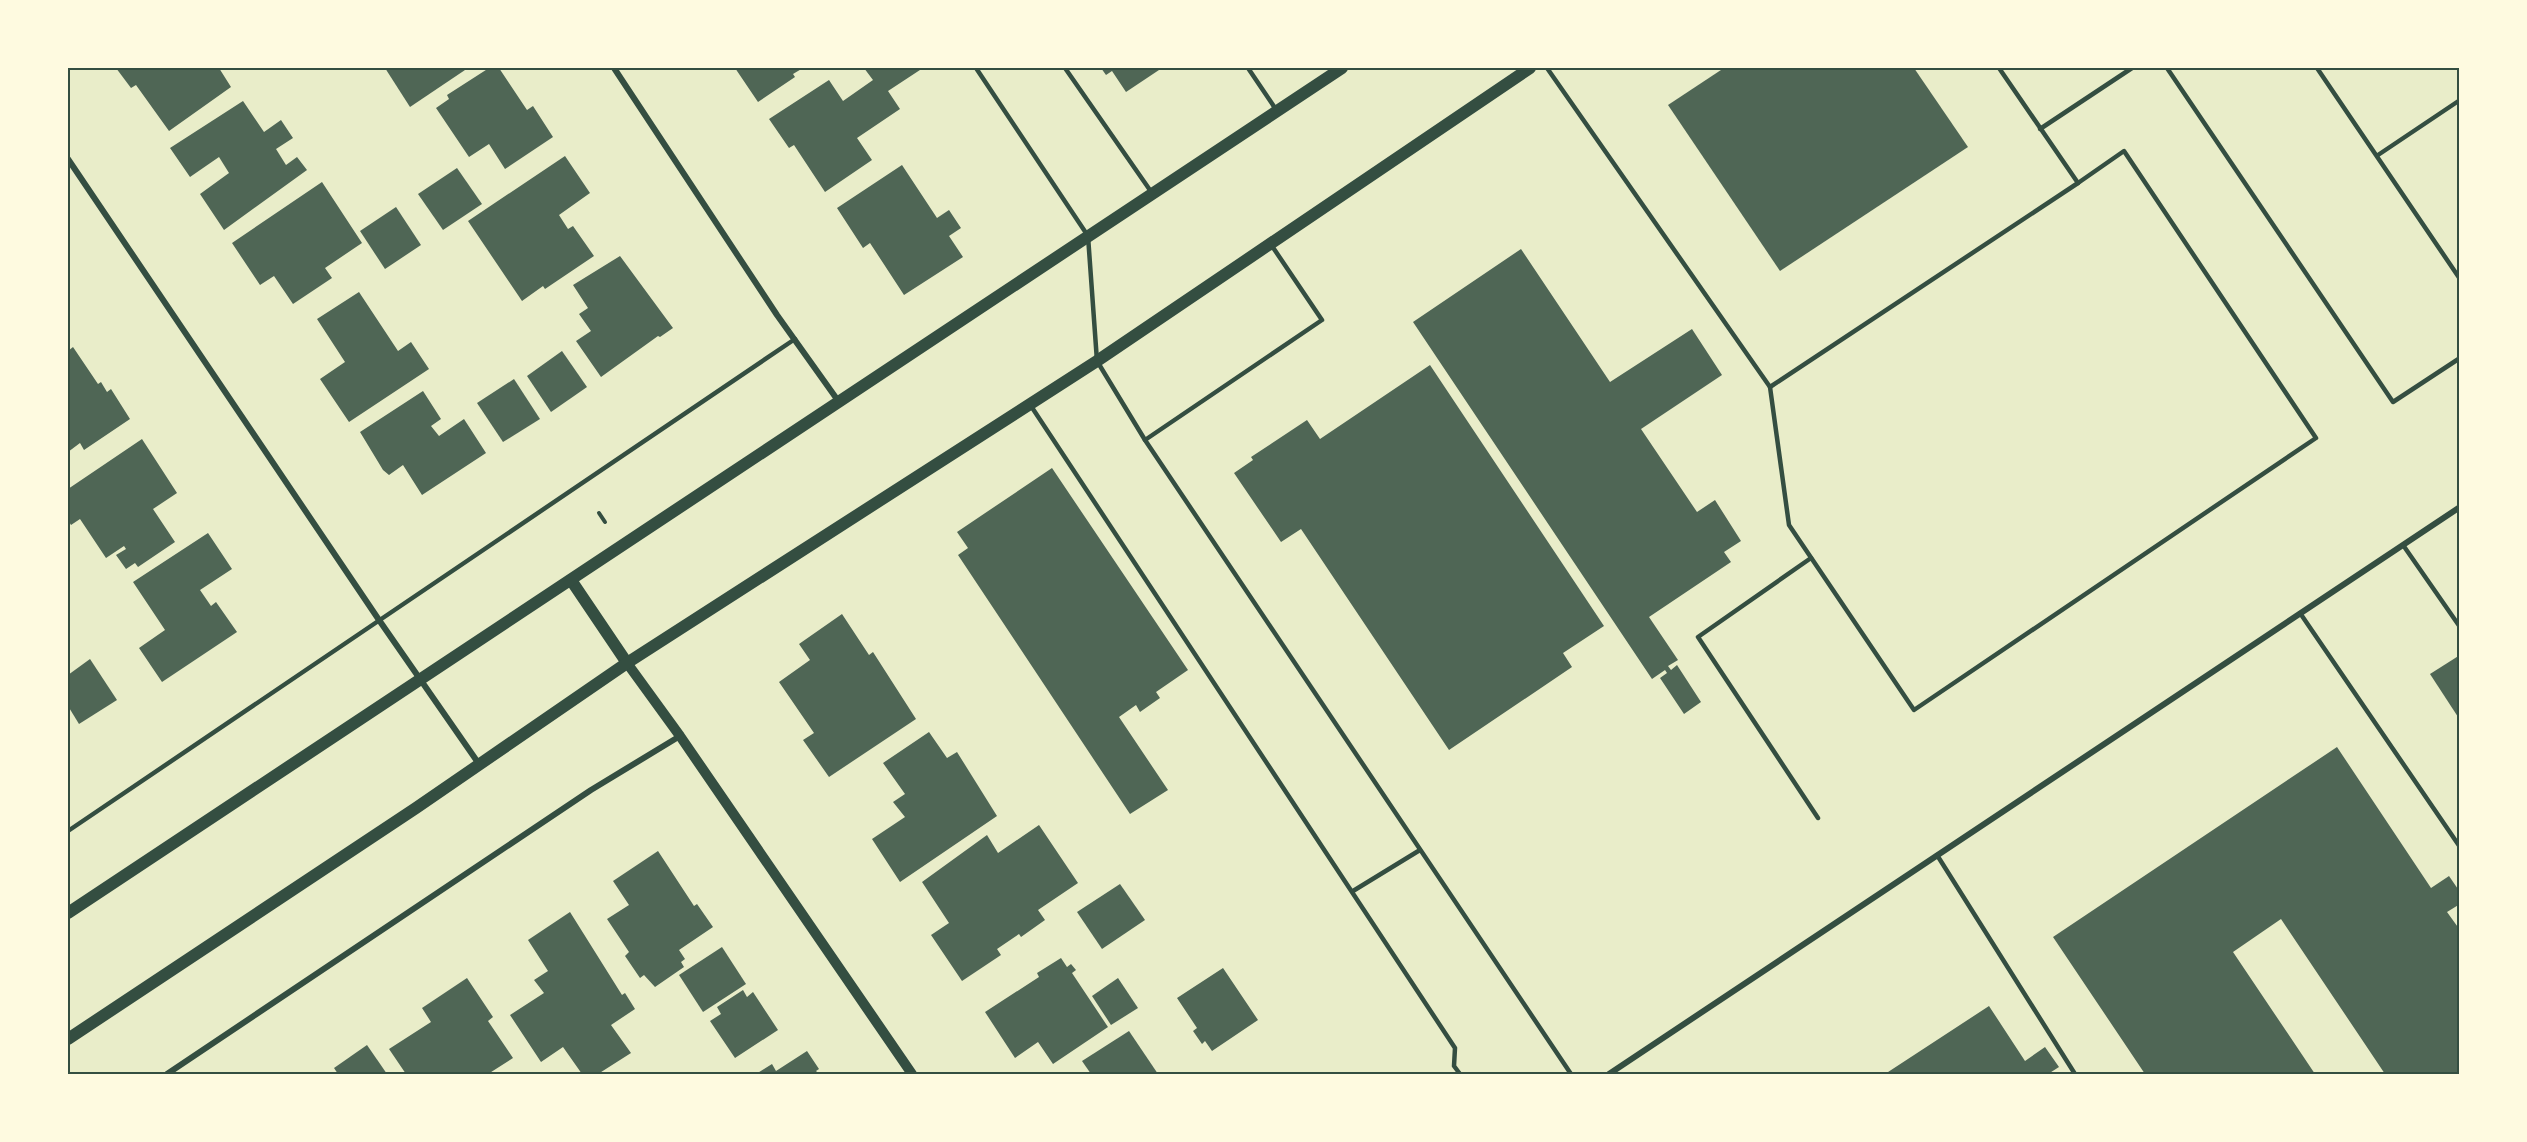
<svg xmlns="http://www.w3.org/2000/svg" width="2527" height="1142" font-family="'Roboto Condensed',sans-serif">
  <style>
    .building { fill: #4f6655 }
    .lines { fill: none; stroke-linecap: round; stroke-linejoin: round }
    .path { stroke: #344e41; stroke-width: 4 }
    .service { stroke: #344e41; stroke-width: 4.5 }
    .minor { stroke: #344e41; stroke-width: 6 }
    .tertiary { stroke: #344e41; stroke-width: 10 }
    .secondary { stroke: #344e41; stroke-width: 12 }
    .neatline { fill: none; stroke: #344e41; stroke-width: 2 }
  </style>
  <rect width="100%" height="100%" fill="#e9edc9"/>
  <!-- building -->
  <g class="building">
    <polygon points="116,68 219,68 231,87 169,131 136,85 131,88"/>
    <polygon points="385,68 468,68 410,107"/>
    <polygon points="489,68 499,68 527,110 533,106 553,137 505,169 489,144 469,157 436,108 449,99 447,95"/>
    <polygon points="735,68 803,68 793,74 795,77 758,102"/>
    <polygon points="864,68 923,68 888,91 900,109 857,138 872,160 825,192 794,145 789,148 769,119 829,80 843,101 873,80"/>
    <polygon points="1101,68 1162,68 1126,92 1112,71 1106,75"/>
    <polygon points="1724,68 1914,68 1968,147 1780,271 1668,105"/>
    <polygon points="243,101 264,132 281,120 293,138 276,149 286,165 297,157 307,170 224,230 200,194 229,173 219,157 190,177 170,148"/>
    <polygon points="565,156 590,193 559,215 568,229 573,226 594,256 545,289 543,286 522,301 468,221"/>
    <polygon points="902,165 937,218 949,210 961,228 949,236 963,257 904,295 870,243 863,248 837,208"/>
    <polygon points="457,168 482,204 443,230 418,194"/>
    <polygon points="322,182 362,243 325,268 332,278 293,304 274,276 260,285 232,243"/>
    <polygon points="396,207 421,245 385,269 360,231"/>
    <polygon points="1521,249 1610,382 1692,329 1722,375 1641,429 1697,512 1715,500 1741,541 1724,552 1731,562 1649,617 1678,660 1668,666 1671,670 1677,665 1701,702 1684,714 1660,678 1667,673 1665,670 1652,679 1413,322"/>
    <polygon points="620,256 673,328 660,337 658,336 601,377 576,341 591,331 579,314 588,308 573,285"/>
    <polygon points="359,292 398,351 411,342 429,369 349,422 320,379 345,362 317,319"/>
    <polygon points="73,347 98,384 101,382 107,392 111,389 130,419 84,450 80,443 68,452 68,351"/>
    <polygon points="562,351 587,387 551,412 527,376"/>
    <polygon points="1430,365 1604,626 1563,653 1572,667 1449,750 1301,529 1281,542 1234,473 1253,460 1251,457 1307,420 1320,439"/>
    <polygon points="514,379 540,419 503,442 477,403"/>
    <polygon points="423,391 441,419 431,426 439,436 464,419 486,453 422,495 403,465 389,475 383,470 360,432"/>
    <polygon points="142,439 177,493 153,509 175,542 138,567 135,563 126,569 116,555 126,549 124,546 106,558 80,519 71,525 68,520 68,489"/>
    <polygon points="1052,468 1188,670 1156,692 1160,698 1140,712 1136,705 1119,717 1168,790 1130,814 958,555 968,548 957,532"/>
    <polygon points="208,533 232,569 200,590 211,606 216,602 237,632 162,682 139,648 165,630 133,582"/>
    <polygon points="842,614 869,655 873,652 916,719 829,777 803,740 814,733 779,682 810,660 799,644"/>
    <polygon points="2460,655 2460,720 2430,674"/>
    <polygon points="90,659 117,700 79,724 68,706 68,675"/>
    <polygon points="929,732 947,758 957,752 997,816 900,882 872,839 905,817 893,802 905,794 883,763"/>
    <polygon points="2337,747 2431,888 2449,876 2460,892 2460,904 2447,912 2460,930 2460,1074 2385,1074 2281,919 2233,952 2315,1074 2145,1074 2053,937"/>
    <polygon points="1039,825 1078,883 1038,910 1045,920 1021,937 1019,934 997,949 1001,955 962,981 931,935 949,923 922,882 987,835 998,853"/>
    <polygon points="658,851 694,906 697,904 713,927 679,950 685,959 681,962 684,967 655,987 644,975 640,978 625,956 629,952 607,919 629,905 613,881"/>
    <polygon points="1120,884 1145,920 1102,949 1077,912"/>
    <polygon points="570,912 622,995 625,993 635,1009 611,1025 631,1053 598,1074 582,1074 563,1047 541,1062 510,1015 544,993 534,980 548,971 528,940"/>
    <polygon points="722,947 746,984 703,1012 679,975"/>
    <polygon points="1061,958 1067,967 1071,964 1076,970 1072,973 1108,1027 1053,1064 1038,1042 1015,1058 985,1012 1039,977 1037,973"/>
    <polygon points="1223,968 1258,1020 1212,1051 1205,1041 1202,1044 1193,1031 1197,1028 1177,998"/>
    <polygon points="467,978 493,1017 488,1021 513,1058 488,1074 406,1074 389,1049 431,1022 422,1008"/>
    <polygon points="1118,978 1138,1008 1111,1025 1092,996"/>
    <polygon points="743,990 747,997 753,992 778,1030 735,1058 710,1021 721,1014 717,1007"/>
    <polygon points="1989,1006 2025,1061 2045,1047 2059,1067 2048,1074 1885,1074"/>
    <polygon points="1129,1031 1158,1074 1091,1074 1082,1061"/>
    <polygon points="367,1045 387,1074 338,1074 334,1068"/>
    <polygon points="807,1051 819,1069 816,1071 819,1074 756,1074 772,1064 776,1071"/>
  </g>
  <g class="lines">
    <!-- path -->
    <polyline class="path" points="599,513 605,522"/>
    <!-- service -->
    <g class="service">
      <polyline points="976,68 1088,236 1097,361 1145,440 1571,1074"/>
      <polyline points="1065,68 1152,193"/>
      <polyline points="1248,68 1277,111"/>
      <polyline points="1547,68 1770,387 2078,183 1999,68"/>
      <polyline points="2167,68 2393,402 2460,358"/>
      <polyline points="2317,68 2460,279"/>
      <polyline points="2040,129 2132,68"/>
      <polyline points="2378,155 2460,100"/>
      <polyline points="1770,387 1789,525 1914,710 2316,438 2124,151 2078,183"/>
      <polyline points="1031,406 1455,1048 1454,1066 1460,1074"/>
      <polyline points="1145,440 1322,320 1272,246"/>
      <polyline points="2403,545 2460,627"/>
      <polyline points="1811,558 1698,637 1818,818"/>
      <polyline points="2300,613 2460,847"/>
      <polyline points="68,831 795,339"/>
      <polyline points="1937,855 2075,1074"/>
      <polyline points="1353,891 1420,850"/>
    </g>
    <!-- minor -->
    <g class="minor">
      <polyline points="614,68 777,315 839,402"/>
      <polyline points="68,159 379,620 479,764"/>
      <polyline points="167,1074 591,790 680,736"/>
      <polyline points="1609,1074 2460,507"/>
    </g>
    <!-- tertiary -->
    <polyline class="tertiary" points="627,663 680,736 912,1074"/>
    <!-- secondary -->
    <g class="secondary">
      <polyline points="571,580 627,663"/>
      <polyline points="68,913 1342,68"/>
      <polyline points="68,1039 416,808 627,663 1097,361 1530,68"/>
    </g>
  </g>
  <!-- border -->
  <rect width="2527" height="1142" fill="none" stroke="#fefae0" stroke-width="138"/>
  <rect x="69" y="69" width="2389" height="1004" class="neatline"/>
</svg>
